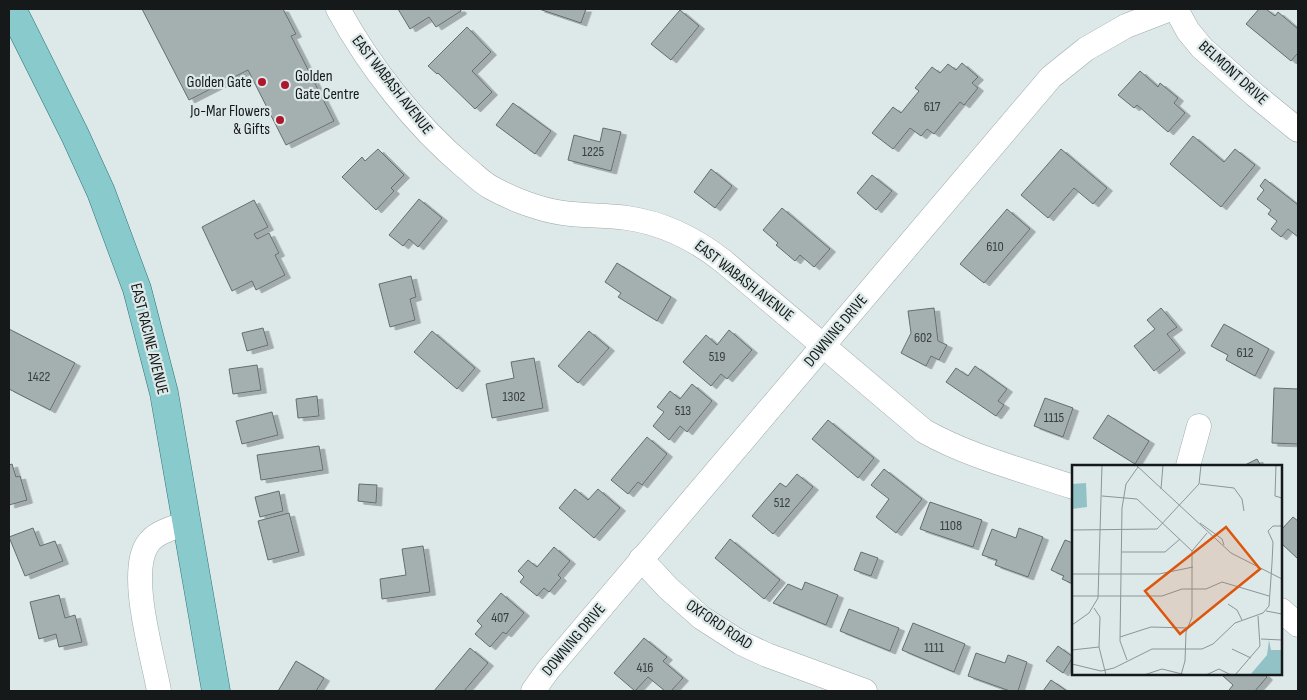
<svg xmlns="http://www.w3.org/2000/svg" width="1307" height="700" font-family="'Sofia Sans Condensed',sans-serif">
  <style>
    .building { fill: #a4afaf; stroke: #646e6e; filter: url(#shadow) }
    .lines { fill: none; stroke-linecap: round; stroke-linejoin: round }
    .minor-casing { stroke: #9faaaa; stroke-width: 25 }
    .major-casing { stroke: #2e7579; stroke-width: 29 }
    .minor { stroke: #fff; stroke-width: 24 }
    .major { stroke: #89cacd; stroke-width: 28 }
    .poi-dot { fill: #ad182f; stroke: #dde8e9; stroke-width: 2 }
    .labels { text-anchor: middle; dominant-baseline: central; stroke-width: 4.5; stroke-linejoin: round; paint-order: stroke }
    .number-label { font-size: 14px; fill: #393e3e }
    .street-label { font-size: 16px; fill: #151919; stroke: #dde8e9 }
    .poi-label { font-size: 16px; fill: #151919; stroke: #dde8e9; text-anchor: end }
    .inset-road { fill: none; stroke: #8d9596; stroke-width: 1 }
    .view { fill: #dd560d; fill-opacity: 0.15; stroke: #dd560d; stroke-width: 2.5 }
    .inset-edge { fill: none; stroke: #151919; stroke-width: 2.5 }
  </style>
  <defs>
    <filter id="shadow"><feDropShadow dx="5.5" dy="3" stdDeviation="0" flood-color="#0004"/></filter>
  </defs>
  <rect width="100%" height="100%" fill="#dde8e9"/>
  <!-- building -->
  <g class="building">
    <polygon points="142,9 283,9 296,34 291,36 334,121 286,145 248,70 189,100"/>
    <polygon points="398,9 460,9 461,11 436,27 429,17 410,29"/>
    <polygon points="539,9 586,9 581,23"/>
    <polygon points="1259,9 1266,9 1275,16 1278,12 1298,29 1298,53 1291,61 1246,24"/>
    <polygon points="680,10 699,26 671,60 651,44"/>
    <polygon points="467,27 491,52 472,71 492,92 475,109 438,73 437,74 428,66"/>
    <polygon points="962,63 978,77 972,83 978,88 964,105 960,102 934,134 927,129 921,136 910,128 893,149 872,133 893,107 901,113 919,91 915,88 932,67 940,73 948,64 956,70"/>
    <polygon points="1140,71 1158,87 1160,83 1178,98 1174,103 1185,113 1168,132 1137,105 1134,108 1118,95"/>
    <polygon points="513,103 551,131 535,154 496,125"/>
    <polygon points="603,128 621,132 611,171 568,160 574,135 600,142"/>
    <polygon points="1193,136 1224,162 1235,149 1255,165 1221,207 1170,164"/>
    <polygon points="378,149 404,175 391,188 394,191 376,210 342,177 362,157 365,161"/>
    <polygon points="1061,149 1107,188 1093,204 1074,188 1048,218 1021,195"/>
    <polygon points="711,169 732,186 715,208 694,192"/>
    <polygon points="872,175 892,191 876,210 857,193"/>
    <polygon points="1265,179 1298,205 1298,237 1288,229 1281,237 1271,229 1277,221 1268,214 1271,210 1257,199 1264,190 1260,186"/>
    <polygon points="419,199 442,218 418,247 409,239 403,246 389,235"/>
    <polygon points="254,200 268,227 254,234 257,239 269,233 279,253 275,255 285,275 256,290 252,281 232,291 202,227"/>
    <polygon points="782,208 830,249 814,267 800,255 795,261 776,245 778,243 763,230"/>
    <polygon points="1007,209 1030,229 984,283 960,264"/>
    <polygon points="617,263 671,297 657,321 618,297 621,293 605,282"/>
    <polygon points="411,276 416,297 410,299 415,320 390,327 379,284"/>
    <polygon points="934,308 938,341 947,345 939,360 931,356 926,366 901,353 911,333 908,311"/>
    <polygon points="1161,308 1177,327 1167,334 1180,350 1154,371 1134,346 1155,329 1147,320"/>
    <polygon points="1224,324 1269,349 1255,376 1226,360 1228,355 1211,346"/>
    <polygon points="263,328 268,345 247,351 242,333"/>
    <polygon points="9,329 75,363 50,410 9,389"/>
    <polygon points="729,330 752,350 727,379 721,374 711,386 683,362 706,335 717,345"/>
    <polygon points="432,331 475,368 457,389 414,352"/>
    <polygon points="589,331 609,348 578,383 558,366"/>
    <polygon points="534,358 543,408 492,418 486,384 514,378 511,362"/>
    <polygon points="257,365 261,390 233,394 229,369"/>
    <polygon points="975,366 1007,389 998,401 1004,405 996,416 946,382 956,368 968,376"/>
    <polygon points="692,384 712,401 687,432 680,426 669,440 653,426 664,412 657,407 670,391 680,399"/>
    <polygon points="1274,388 1298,389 1298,444 1272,443"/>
    <polygon points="317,396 319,416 298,418 296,399"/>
    <polygon points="1045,398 1073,408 1063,437 1034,426"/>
    <polygon points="272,412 278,435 242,444 236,421"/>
    <polygon points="1108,415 1149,441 1135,464 1093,438"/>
    <polygon points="828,420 874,458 858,478 812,439"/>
    <polygon points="647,437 667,454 642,485 638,482 628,494 611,480"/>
    <polygon points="319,446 323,470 261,480 257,455"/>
    <polygon points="1257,459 1261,466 1243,466"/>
    <polygon points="12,464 16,477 20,476 27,500 9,505 9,465"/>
    <polygon points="884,469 922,499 896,533 876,517 889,499 871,485"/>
    <polygon points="797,474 813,487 773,534 752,516 780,483 786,487"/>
    <polygon points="359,484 377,485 376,503 358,501"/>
    <polygon points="575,489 588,500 598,489 620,508 594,538 559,508"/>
    <polygon points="279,491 283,511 260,517 255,497"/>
    <polygon points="930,502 982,520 973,547 920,529"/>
    <polygon points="289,513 299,552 268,560 258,521"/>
    <polygon points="1293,517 1298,521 1298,559 1281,543 1281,530"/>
    <polygon points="33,528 40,546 55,541 63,561 25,576 9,537"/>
    <polygon points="1019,528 1043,537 1028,577 995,565 997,560 982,555 992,529 1016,538"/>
    <polygon points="730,539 780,580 764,599 715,558"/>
    <polygon points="1065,540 1073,543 1073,584 1062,579 1064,576 1051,570"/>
    <polygon points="423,546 430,592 382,599 380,579 406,575 402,549"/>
    <polygon points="554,547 570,561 558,575 561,578 549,592 544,588 537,596 520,582 524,577 518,571 528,560 537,567"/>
    <polygon points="861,552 878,558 871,576 854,570"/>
    <polygon points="805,582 838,595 826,625 773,603 788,584 802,590"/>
    <polygon points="501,593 524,613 506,634 503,632 490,647 475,634 482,626 477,621"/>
    <polygon points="59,595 65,618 75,615 82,642 59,647 56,634 39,639 30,602"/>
    <polygon points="849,609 899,628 890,651 840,631"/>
    <polygon points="913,623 965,644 954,672 902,650"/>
    <polygon points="644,638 667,657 663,661 683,678 671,691 665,691 648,677 635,691 614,673"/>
    <polygon points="1058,646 1073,657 1063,673 1046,661"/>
    <polygon points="470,648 488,663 464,691 434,691"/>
    <polygon points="976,653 1005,663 1008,655 1027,662 1018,691 1010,691 968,676"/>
    <polygon points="296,661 324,678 316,691 278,691"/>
    <polygon points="1225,674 1264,674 1267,677 1255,691 1231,691 1229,690 1233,685 1223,676"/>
    <polygon points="1051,680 1067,691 1043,691"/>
  </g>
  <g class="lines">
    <!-- minor casing -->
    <g class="minor-casing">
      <g id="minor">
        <path d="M338 9C369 66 415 125 465 167 474 174 482 183 492 188 512 199 540 210 563 213 584 216 606 215 627 218 662 223 695 239 723 261L924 431C970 457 1023 470 1073 487"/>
        <polyline points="1176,9 1188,31 1202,48 1255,95 1298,130"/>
        <polyline points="1188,466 1199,426"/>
        <polyline points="641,559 668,588 702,618 741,643 767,655 865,691"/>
        <polyline points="1281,610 1298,625"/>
        <path d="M159 691C153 656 128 575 147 545 155 532 173 528 187 523"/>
        <polyline points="533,691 548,670 1051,77 1086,49 1126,26 1170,9"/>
      </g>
    </g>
    <!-- major casing -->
    <g class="major-casing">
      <polyline id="major" points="12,9 75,135 101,192 137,289 164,393 216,691"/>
    </g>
    <!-- minor -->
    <use href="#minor" class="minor"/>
    <!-- major -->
    <use href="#major" class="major"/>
  </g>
  <!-- markers -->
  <g class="poi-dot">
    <circle cx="262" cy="82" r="5"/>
    <circle cx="285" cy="85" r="5"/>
    <circle cx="280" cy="120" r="5"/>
  </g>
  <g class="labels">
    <!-- number labels -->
    <g class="number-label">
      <text x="932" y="106">617</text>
      <text x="593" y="151">1225</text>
      <text x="995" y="246">610</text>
      <text x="923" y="337">602</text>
      <text x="1245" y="352">612</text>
      <text x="717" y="356">519</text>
      <text x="39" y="376">1422</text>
      <text x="514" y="396">1302</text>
      <text x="683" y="410">513</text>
      <text x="1054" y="417">1115</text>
      <text x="782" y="502">512</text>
      <text x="951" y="525">1108</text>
      <text x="500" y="617">407</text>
      <text x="934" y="647">1111</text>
      <text x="645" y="667">416</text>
    </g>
    <!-- street labels -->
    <g class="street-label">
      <text transform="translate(1233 73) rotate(42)">BELMONT DRIVE</text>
      <text transform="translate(392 85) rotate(52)">EAST WABASH AVENUE</text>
      <text transform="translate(744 281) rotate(38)">EAST WABASH AVENUE</text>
      <text transform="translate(836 331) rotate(-50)">DOWNING DRIVE</text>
      <text transform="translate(149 339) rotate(76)">EAST RACINE AVENUE</text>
      <text transform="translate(719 625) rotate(34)">OXFORD ROAD</text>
      <text transform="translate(574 640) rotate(-50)">DOWNING DRIVE</text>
    </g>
    <!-- poi labels -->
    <g class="poi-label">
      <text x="295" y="76" text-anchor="start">Golden<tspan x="295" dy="18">Gate Centre</tspan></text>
      <text x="252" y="82">Golden Gate</text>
      <text x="270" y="111">Jo-Mar Flowers<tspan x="270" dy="18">&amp; Gifts</tspan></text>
    </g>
  </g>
  <!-- overview -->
  <g transform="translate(1072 465)">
    <rect width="210" height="210" fill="#dde8e9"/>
    <path d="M14 18 15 42 0 44V19Z" fill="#92c2c5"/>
    <path d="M197 175 199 185H210V210H178L195 190Z" fill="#92c2c5"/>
    <path class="inset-road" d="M64 0 159 88 210 114M109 0H129M204 0 203 31 210 33M128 19 162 23 170 34 172 46M89 24 91 0M30 31 65 34 120 86M128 58 150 74 152 80M0 65 85 64 127 19 129 0M50 87H93L108 74M0 109H87L121 102M0 131H90L110 124H134L150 117 197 131M156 139 165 145 170 155M22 143 28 152 27 182 34 210M194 146 210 149M0 160 17 148 26 133 30 0M48 172 79 162 116 163M189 174 210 175M160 184 179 193M0 185 27 182M55 195 48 176 50 43 54 19 66 2M0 199 29 206 42 203 80 184H130L141 179 163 158 191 148 197 141 200 98 201 77 196 66 201 61H210M72 210 90 204 114 210M109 210 113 196 114 167 120 152V86L135 68M134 210 147 204 159 210M163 210 188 181 186 151"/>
    <path class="view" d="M154 62 188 104 108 169 73 126Z"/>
    <rect width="210" height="210" class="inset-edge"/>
  </g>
  <!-- border -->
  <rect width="1307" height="700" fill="none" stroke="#151919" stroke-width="20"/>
</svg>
